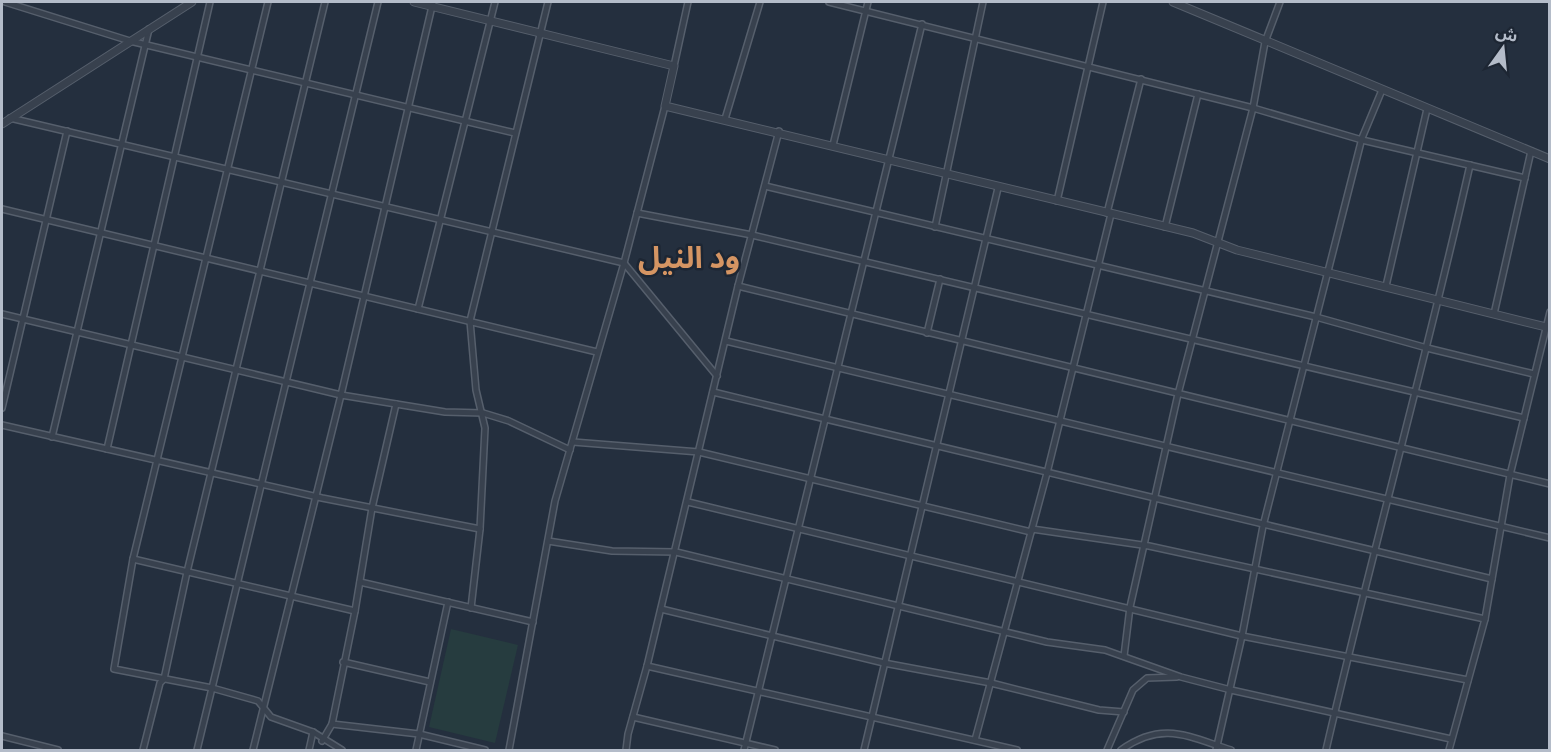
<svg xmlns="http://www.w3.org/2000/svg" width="1551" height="752" font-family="Cabin,'Noto Sans Arabic',sans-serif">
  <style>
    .green { fill: #263c3f }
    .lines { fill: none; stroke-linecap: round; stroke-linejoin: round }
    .minor-casing { stroke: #565f6c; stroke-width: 8 }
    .tertiary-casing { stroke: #565f6c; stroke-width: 9 }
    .minor { stroke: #38414e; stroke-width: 5 }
    .tertiary { stroke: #38414e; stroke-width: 7 }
    .labels { text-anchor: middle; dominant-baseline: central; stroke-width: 5; stroke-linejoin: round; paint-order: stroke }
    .town-label { font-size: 30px; font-weight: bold; fill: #d59563; stroke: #1d2633 }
  </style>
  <rect width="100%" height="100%" fill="#242f3e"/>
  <!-- green -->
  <polygon class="green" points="451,629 518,645 495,743 429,727"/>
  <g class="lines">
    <!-- minor casing -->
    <g class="minor-casing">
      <g id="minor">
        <polyline points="5,2 130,41 515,133"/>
        <polyline points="268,2 133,559 114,669 212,688 258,701 271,717 313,732 342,750"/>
        <polyline points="829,2 1253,108 1362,140 1525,178"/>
        <polyline points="674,66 688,2"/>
        <polyline points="10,118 624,263 717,376"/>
        <polyline points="725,119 760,2"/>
        <polyline points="779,131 738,286 647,666 1017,750"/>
        <polyline points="833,145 868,2"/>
        <polyline points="765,186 1316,317 1427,348 1534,374"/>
        <polyline points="1057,201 1103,2"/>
        <polyline points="2,209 597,352"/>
        <polyline points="637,213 752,235 1524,418"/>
        <polyline points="1107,213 1141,79"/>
        <polyline points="935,227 983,2"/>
        <polyline points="1165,227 1198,94"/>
        <polyline points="738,286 1550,484"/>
        <polyline points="1386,286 1427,109"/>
        <polyline points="418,309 495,2"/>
        <polyline points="2,314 341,395 445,412 483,413 509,421 570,450"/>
        <polyline points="1494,314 1531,151"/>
        <polyline points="927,333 940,279"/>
        <polyline points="726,341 1550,538"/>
        <polyline points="713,392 1492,579"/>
        <polyline points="2,408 67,131"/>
        <polyline points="2,425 322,498 480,529"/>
        <polyline points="52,437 149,29"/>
        <polyline points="573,442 699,452 1031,532"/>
        <polyline points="107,449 210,2"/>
        <polyline points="688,502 1242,636 1468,680"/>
        <polyline points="1032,529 1149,546 1485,619"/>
        <polyline points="548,541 612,551 676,552 1047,642 1105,650 1181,677 1231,690 1451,739"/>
        <polyline points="133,559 355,611"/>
        <polyline points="360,582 533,622"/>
        <polyline points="471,608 480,529 485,428 476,390 470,321 548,2"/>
        <polyline points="661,609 884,663 991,683 1099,710 1124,712"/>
        <polyline points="1124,656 1130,607 1178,394 1253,108 1265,42 1280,2"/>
        <polyline points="343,662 430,682"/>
        <polyline points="633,717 775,750"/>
        <polyline points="332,724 419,734 485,750"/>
        <polyline points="2,736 58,750"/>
        <polyline points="975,740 1047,473 1111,214"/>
        <polyline points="322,741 332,724 355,611 372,508 396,404"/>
        <polyline points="143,750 160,683 164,679 187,572 325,2"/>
        <polyline points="197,750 378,2"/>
        <polyline points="253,750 341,395 433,2"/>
        <polyline points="309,750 313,732"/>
        <polyline points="416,750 448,602"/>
        <polyline points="509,750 555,501 624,263 665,106"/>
        <polyline points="626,750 628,734 647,666"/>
        <polyline points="744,750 922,24"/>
        <polyline points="864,750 998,188"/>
        <polyline points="1107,750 1133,690 1147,678 1177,677"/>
        <path d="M1121 750C1163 720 1189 737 1231 750"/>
        <polyline points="1216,750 1242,636 1263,526 1362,138 1382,90"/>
        <path d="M1326 750C1371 555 1426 361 1470 165"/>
        <polyline points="1449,750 1485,619 1510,475 1550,312"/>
      </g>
    </g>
    <!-- tertiary casing -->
    <g class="tertiary-casing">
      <g id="tertiary">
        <polyline points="414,2 674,66 665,106 1193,233 1237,250 1550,328"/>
        <polyline points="1173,2 1550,159"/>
        <polyline points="2,124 192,2"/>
      </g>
    </g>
    <!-- minor -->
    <use href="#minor" class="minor"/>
    <!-- tertiary -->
    <use href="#tertiary" class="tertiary"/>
  </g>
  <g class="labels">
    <!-- town labels -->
    <g class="town-label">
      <text x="689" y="257">ود النيل</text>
    </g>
  </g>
  <!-- border -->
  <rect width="1551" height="752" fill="none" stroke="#b4bcc9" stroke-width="6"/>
  <!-- north arrow -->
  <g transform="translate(1503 48) rotate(15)" stroke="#1d2633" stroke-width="4.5" paint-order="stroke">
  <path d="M0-4.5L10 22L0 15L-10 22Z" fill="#b4bcc9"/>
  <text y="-9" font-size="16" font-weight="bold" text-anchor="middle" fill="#b4bcc9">ش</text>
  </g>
</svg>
